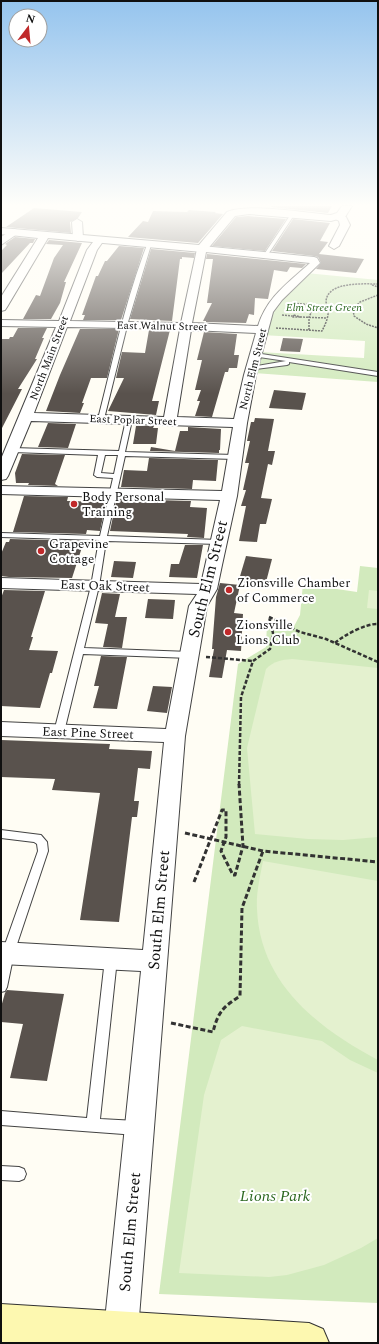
<svg xmlns="http://www.w3.org/2000/svg" width="379" height="1344" font-family="Spectral,serif">
  <style>
    .green { fill: #d2eabd }
    .pitch { fill: #e4f1cf }
    .building { fill: #59524d }
    .lines { fill: none; stroke-linecap: round; stroke-linejoin: round }
    .service-casing { stroke: #434343; stroke-width: 2 }
    .minor-casing { stroke: #434343; stroke-width: 2 }
    .tertiary-casing { stroke: #434343; stroke-width: 2 }
    .secondary-casing { stroke: #323232; stroke-width: 2 }
    .path-far2 { stroke: #323232; stroke-width: 1.5; stroke-dasharray: 2 1; stroke-linecap: butt }
    .path-far1 { stroke: #323232; stroke-width: 2.5; stroke-dasharray: 4 2; stroke-linecap: butt }
    .path { stroke: #323232; stroke-width: 3; stroke-dasharray: 5 2.5; stroke-linecap: butt }
    .service { fill: #fff; fill-rule: evenodd }
    .minor { fill: #fff; fill-rule: evenodd }
    .tertiary { fill: #fff; fill-rule: evenodd }
    .secondary { fill: #fdf8b0; fill-rule: evenodd }
    .poi-dot { fill: #c0292a; stroke: #fff; stroke-width: 1.5 }
    .labels { text-anchor: middle; dominant-baseline: central; stroke-width: 4; stroke-linejoin: round; paint-order: stroke }
    .far-park-label { font-size: 11px; font-style: italic; fill: #2c6820; stroke: #fff }
    .far-street-label { font-size: 11px; fill: #101010; stroke: #fff }
    .poi-label { font-size: 13px; fill: #101010; stroke: #fff; text-anchor: start }
    .street-label { font-size: 13px; fill: #101010; stroke: #fff }
    .near-street-label { font-size: 16px; fill: #101010; stroke: #fff }
    .near-park-label { font-size: 16px; font-style: italic; fill: #2c6820; stroke: #fff }
  </style>
  <rect width="100%" height="100%" fill="#fffdf4"/>
  <!-- green -->
  <g class="green">
    <polygon points="306,273 378,280 378,382 254,373 259,352 364,358 365,341 262,335 272,310"/>
    <polygon points="360,566 378,568 378,1303 159,1294 238,664 266,647 267,623 292,630 300,615 303,584 357,592"/>
  </g>
  <!-- pitch -->
  <g class="pitch">
    <polygon points="369,590 378,591 378,609 367,608"/>
    <path d="M292 659 378 668V837L343 840 308 839 255 834 247 748 266 669C274 661 281 660 292 659Z"/>
    <path d="M263 861 378 881V1060C318 1028 260 984 257 909 256 893 260 877 263 861Z"/>
    <polygon points="242,1026 322,1041 350,1060 378,1073 378,1238 361,1248 324,1265 287,1275 269,1277 179,1273 204,1095 221,1040"/>
  </g>
  <!-- building -->
  <g class="building">
    <polygon points="271,206 332,206 328,213 271,207"/>
    <polygon points="34,208 82,212 78,218 70,222 71,233 6,227"/>
    <polygon points="189,210 216,212 215,213 223,214 198,243 128,237 143,221 148,222 153,211 187,212"/>
    <polygon points="248,216 286,219 265,251 212,246 236,217"/>
    <polygon points="293,219 330,223 320,241 328,242 319,254 364,259 356,273 316,269 321,263 318,257 314,256 272,251"/>
    <polygon points="15,237 35,239 33,243 30,243 1,274 1,251 7,245 5,244"/>
    <polygon points="49,240 82,243 64,282 66,282 60,303 51,319 23,319 36,295 40,296 54,258 63,245 46,244"/>
    <polygon points="119,246 144,248 121,320 83,320 85,315 82,315 96,276 98,276 105,261 107,261"/>
    <polygon points="151,249 195,253 194,258 182,257 182,259 180,259 172,321 130,319"/>
    <polygon points="207,254 306,264 302,268 290,267 287,272 274,270 268,299 255,298 254,315 249,314 246,323 206,322 206,321 203,321 212,303 207,303 213,259 206,259"/>
    <polygon points="18,328 47,328 42,338 44,338 35,359 37,359 18,389 22,389 1,430 1,339 9,339 10,337 13,337"/>
    <polygon points="80,329 119,329 107,378 91,378 82,403 84,403 80,413 46,411 60,375"/>
    <polygon points="149,330 170,330 152,401 159,401 156,415 108,411 124,378 116,378 122,352 145,353"/>
    <polygon points="204,332 237,334 234,355 239,355 237,368 229,368 228,372 225,372 212,417 195,416 200,401 197,401 201,390 195,390 202,360 197,360"/>
    <polygon points="283,338 303,339 300,352 280,351"/>
    <polygon points="274,390 306,393 302,410 269,408"/>
    <polygon points="255,418 274,419 268,451 275,451 272,465 268,464 261,498 272,499 266,524 260,524 257,542 239,541 246,506 241,506 246,490 243,490 249,463 245,463 250,441 247,441 251,422 254,422"/>
    <polygon points="48,423 76,424 68,448 38,447"/>
    <polygon points="136,426 154,426 153,428 158,428 156,444 133,444"/>
    <polygon points="188,427 221,429 220,450 219,450 219,453 150,451 151,447 175,451 180,431 188,431"/>
    <polygon points="22,454 65,455 55,484 58,486 28,485 29,483 16,483 15,473"/>
    <polygon points="149,458 218,460 216,481 193,480 192,489 121,487 124,470 147,471"/>
    <polygon points="24,496 68,497 67,501 106,502 100,531 87,530 86,534 13,532"/>
    <polygon points="119,499 191,501 190,507 207,508 204,538 187,537 188,534 110,531 116,502 119,503"/>
    <polygon points="10,539 84,541 72,578 9,577 1,576 1,554 6,542 9,542"/>
    <polygon points="185,545 203,545 197,578 169,577 171,564 179,564"/>
    <polygon points="246,556 272,559 265,586 238,583"/>
    <polygon points="114,561 136,562 133,578 111,577"/>
    <polygon points="220,583 240,585 234,613 243,614 241,651 227,650 222,678 209,677 214,649 212,649 216,597"/>
    <polygon points="4,590 45,591 31,637 33,637 29,650 58,651 52,673 50,673 40,708 1,706 1,598"/>
    <polygon points="102,593 120,594 115,617 127,617 122,648 103,647 108,624 95,623"/>
    <polygon points="148,599 175,600 173,619 145,618"/>
    <polygon points="101,656 127,657 117,709 93,708 99,686 94,686"/>
    <polygon points="153,686 172,687 167,713 147,711"/>
    <polygon points="1,740 110,744 109,749 152,751 150,769 138,768 134,801 139,801 137,817 132,817 119,922 80,920 100,793 52,790 55,779 1,777"/>
    <polygon points="7,990 64,994 47,1081 10,1078 23,1024 1,1022 1,1007 5,993"/>
  </g>
  <g class="lines">
    <!-- service casing -->
    <g class="service-casing">
      <g id="service">
        <polygon points="291,214 294,215 267,256 263,256"/>
        <path d="M149 244 151 245 128 322 104 419 99 420 98 419C113 361 125 301 147 245Z"/>
        <polygon points="255,353 378,372 378,376 289,362 289,364 287,365 249,370 248,369 251,367 286,361 253,356 253,354"/>
        <path d="M129 418 132 420 125 452 235 455 238 457 235 459 125 456 107 536 219 540 223 542 219 544 106 541 99 586 84 648 190 652 194 655 190 658 83 654 64 732 59 735 54 732 91 586 99 540 1 537V533L100 536 113 478 97 477 94 475 98 455 12 452 9 450 12 448 119 451 126 420ZM105 455H118L114 474 101 473Z"/>
        <polygon points="1,830 41,835 47,842 48,851 14,953 7,987 5,991 1,992 2,953 38,851 37,844 34,842 1,838"/>
        <polygon points="111,954 115,955 117,959 100,1119 137,1121 142,1123 144,1128 142,1133 137,1135 1,1125 1,1111 87,1118 105,959 107,955"/>
        <polygon points="1,1166 19,1167 24,1169 26,1174 24,1179 19,1181 1,1180"/>
      </g>
    </g>
    <!-- minor casing -->
    <g class="minor-casing">
      <g id="minor">
        <polygon points="336,214 346,217 350,225 339,246 334,249 329,246 340,225 339,221 332,217"/>
        <polygon points="77,219 82,222 83,238 78,241 73,238 72,222"/>
        <polygon points="14,229 17,230 19,232 17,234 1,245 1,237"/>
        <path d="M99 237 104 240 97 250 70 321 181 323 197 249 202 246 314 257 317 258 320 263 282 300 273 312 256 375 247 423 237 496 222 565 217 589 207 606 185 736 138 1330 133 1342 130 1343 109 1342 104 1330 141 971 1 964V942L143 950 164 742 1 736V722L166 729 189 606 197 594 1 588V578L201 584 220 500 1 494V486L222 491 233 427 31 421 8 476 6 479 1 480V459L56 327 1 326V320L59 321 87 250 96 238ZM206 252 310 263C288 283 267 297 258 326L192 323ZM67 327 180 329 164 417 34 413ZM191 330 256 333 244 375 234 419 177 417Z"/>
      </g>
    </g>
    <!-- tertiary casing -->
    <g class="tertiary-casing">
      <path id="tertiary" d="M342 206H352L345 217 331 221 249 214 235 216 206 251 202 252 48 238 7 307 5 310 1 311V297L38 238 1 234V228L199 245 227 212C249 203 305 213 331 215L337 213Z"/>
    </g>
    <!-- secondary casing -->
    <g class="secondary-casing">
      <polygon id="secondary" points="1,1304 309,1323 323,1329 329,1343 1,1342"/>
    </g>
    <!-- path-far2 -->
    <g class="path-far2">
      <polyline points="372,285 378,287"/>
      <polyline points="378,295 360,302 353,309 354,316 366,324 378,328"/>
      <polyline points="291,303 326,306"/>
      <polyline points="282,315 292,316"/>
      <polygon points="294,315 300,317 292,317"/>
      <polyline points="300,317 327,318"/>
      <path d="M276 328 322 331C325 325 329 317 328 310 328 307 326 304 326 301 328 281 364 284 378 284"/>
      <polyline points="309,330 309,317 315,305"/>
    </g>
    <!-- path-far1 -->
    <g class="path-far1">
      <polyline points="269,617 300,632 326,639 378,662"/>
      <path d="M335 643C344 635 367 623 378 624"/>
      <polyline points="206,657 253,661"/>
      <polyline points="239,785 241,697 253,661 270,649 273,633 269,617"/>
    </g>
    <!-- path -->
    <g class="path">
      <polyline points="185,833 263,851 378,862"/>
      <polyline points="194,882 222,810 226,810 226,837 221,851 233,875 235,875 243,846 239,784"/>
      <path d="M171 1023 213 1032C218 1012 223 1007 240 996L242 908 263 851"/>
    </g>
    <!-- service -->
    <use href="#service" class="service"/>
    <!-- minor -->
    <use href="#minor" class="minor"/>
    <!-- tertiary -->
    <use href="#tertiary" class="tertiary"/>
    <!-- secondary -->
    <use href="#secondary" class="secondary"/>
  </g>
  <!-- sky -->
  <linearGradient id="sky" x2="0" y2="1"><stop stop-color="#95c4ee"/><stop offset="0.52" stop-color="#fffefa"/><stop offset="1" stop-color="#fffefa" stop-opacity="0"/></linearGradient>
  <rect width="379" height="394" fill="url(#sky)"/>
  <!-- markers -->
  <g class="poi-dot">
    <circle cx="74" cy="504" r="4"/>
    <circle cx="41" cy="551" r="4"/>
    <circle cx="229" cy="590" r="4"/>
    <circle cx="228" cy="632" r="4"/>
  </g>
  <g class="labels">
    <!-- far-park labels -->
    <g class="far-park-label">
      <text x="324" y="307">Elm Street Green</text>
    </g>
    <!-- far-street labels -->
    <g class="far-street-label">
      <text transform="translate(162 326) rotate(1)">East Walnut Street</text>
      <text transform="translate(49 358) rotate(-69)">North Main Street</text>
      <text transform="translate(253 369) rotate(-76)">North Elm Street</text>
      <text transform="translate(133 420) rotate(2)">East Poplar Street</text>
    </g>
    <!-- poi labels -->
    <g class="poi-label">
      <text x="82" y="497">Body Personal<tspan x="82" dy="15">Training</tspan></text>
      <text x="49" y="544">Grapevine<tspan x="49" dy="15">Cottage</tspan></text>
      <text x="237" y="583">Zionsville Chamber<tspan x="237" dy="15">of Commerce</tspan></text>
      <text x="236" y="625">Zionsville<tspan x="236" dy="15">Lions Club</tspan></text>
    </g>
    <!-- street labels -->
    <g class="street-label">
      <text transform="translate(105 586) rotate(2)">East Oak Street</text>
      <text transform="translate(88 733) rotate(2)">East Pine Street</text>
    </g>
    <!-- near-street labels -->
    <g class="near-street-label">
      <text transform="translate(208 579) rotate(-76)">South Elm Street</text>
      <text transform="translate(159 910) rotate(-85)">South Elm Street</text>
      <text transform="translate(130 1232) rotate(-85)">South Elm Street</text>
    </g>
    <!-- near-park labels -->
    <g class="near-park-label">
      <text x="275" y="1196">Lions Park</text>
    </g>
  </g>
  <!-- border -->
  <rect width="379" height="1344" fill="none" stroke="#101010" stroke-width="4"/>
  <!-- north arrow -->
  <g transform="translate(28 28) rotate(16)"><circle r="19" fill="#ffffff" stroke="#9f9f9f"/>
  <path d="M0-3L7 15L0 10L-7 15Z" fill="#c0292a"/>
  <text y="-6" font-size="11" font-weight="bold" text-anchor="middle" fill="#101010">N</text>
  </g>
</svg>
